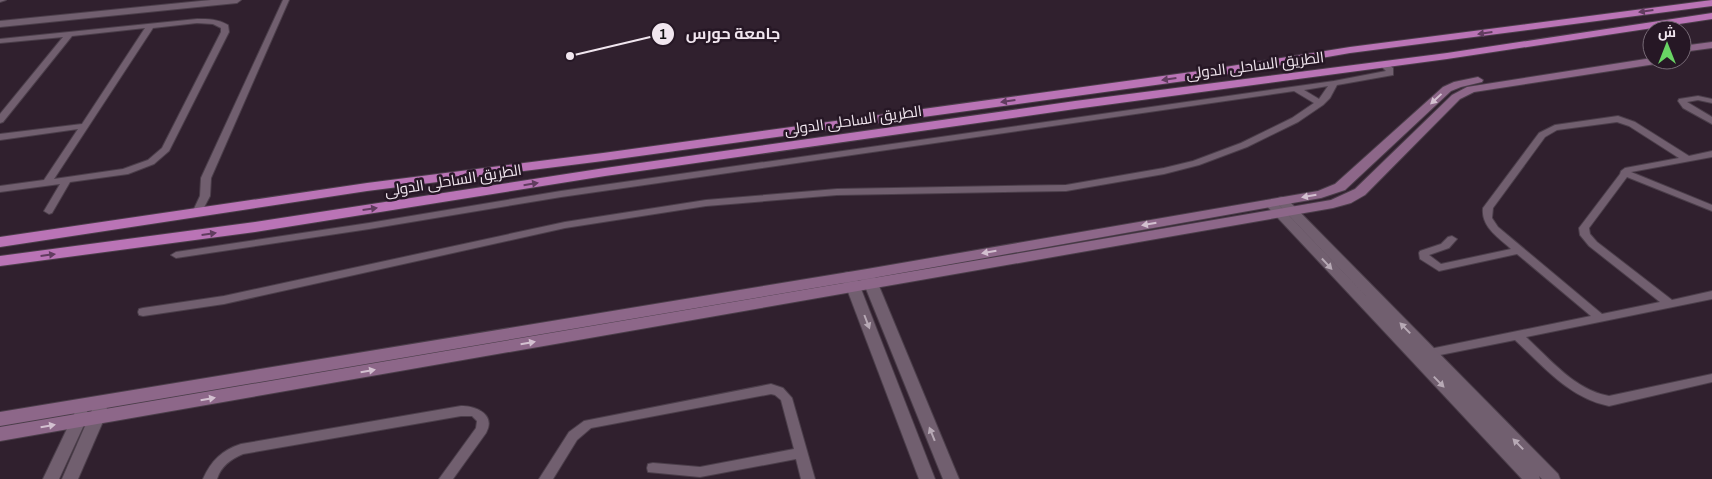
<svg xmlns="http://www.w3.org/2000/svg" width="1712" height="479" font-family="'Archivo Narrow',Cairo,sans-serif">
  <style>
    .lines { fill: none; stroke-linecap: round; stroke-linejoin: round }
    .minor-casing { stroke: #4b3e4a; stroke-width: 2 }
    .tertiary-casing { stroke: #4b3e4a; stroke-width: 2 }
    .secondary-casing { stroke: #4b3e4a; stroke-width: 2 }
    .trunk-casing { stroke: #4b3e4a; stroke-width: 2 }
    .minor { fill: #715f6f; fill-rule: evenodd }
    .tertiary { fill: #715f6f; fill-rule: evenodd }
    .secondary { fill: #8d6789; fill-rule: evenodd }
    .trunk { fill: #ba74b6; fill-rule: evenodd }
    .oneway { fill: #613c5f }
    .oneway2 { fill: #d3c0d0 }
    .oneway3 { fill: #b7a9b5 }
    .labels { text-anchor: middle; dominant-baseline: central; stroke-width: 5; stroke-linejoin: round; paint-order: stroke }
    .street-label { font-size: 15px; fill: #f1e6ef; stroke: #261725 }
    .leader { fill: none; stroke: #f1e6ef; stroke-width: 2 }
    .callout-dot { fill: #f1e6ef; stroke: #261725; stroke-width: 2 }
    .mark-label { font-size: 15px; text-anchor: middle; font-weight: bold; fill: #111 }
    .callout-label { font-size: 16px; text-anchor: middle; font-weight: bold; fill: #f1e6ef; stroke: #261725; stroke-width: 5; stroke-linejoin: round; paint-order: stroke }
  </style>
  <rect width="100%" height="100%" fill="#30202e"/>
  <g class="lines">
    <!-- minor casing -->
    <g class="minor-casing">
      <g id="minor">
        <polygon points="0,0 6,0 0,2"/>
        <polygon points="283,0 289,0 211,178 210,196 200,215 194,215 192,213 200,196 201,178"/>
        <path d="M197 19C208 19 218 19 228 25L229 32 169 151 154 164 128 174 70 182 52 213 49 214 44 211 60 184 0 192V186L44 180 78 129 0 140V134L82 124 145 28 72 36 3 122 0 123V114L63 37 0 43V39ZM197 23 213 24 221 28V32L162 148 148 160 123 169 54 179 153 28Z"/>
        <path d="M1380 62H1386L1393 68V75L1337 85 1330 98 1323 105 1298 122 1247 147 1199 165 1164 174 1066 191 837 195 706 206 565 228 224 304 143 316 139 315 138 312 139 309 143 308 224 296 565 222 706 200 837 189 1066 185 1164 168 1193 161 1241 143 1292 118 1314 103 1294 91 561 197 369 229 176 258 171 255 176 252 369 223 561 191 1334 81 1386 71 1379 64ZM1328 86 1319 99 1304 90Z"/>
        <polygon points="1698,96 1712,99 1712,103 1698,100 1687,102 1712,117 1712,124 1683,108 1678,101 1679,99"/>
        <path d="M1618 116 1635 122 1689 156 1712 151V157L1631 172 1712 205V211L1627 177 1589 228 1590 234 1597 242 1672 300 1712 291V299L1526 337C1551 360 1575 390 1609 396L1712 374V382L1609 406C1569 398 1543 366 1515 340L1425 358 1421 357 1419 354 1421 351 1425 350 1591 316 1517 254 1439 271 1420 259 1419 253 1420 251 1441 244 1448 237 1452 236 1457 239 1449 248 1429 255 1441 264 1511 249C1498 237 1481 227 1483 208L1539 133 1555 125ZM1617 122 1629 126 1679 158 1625 168 1621 171 1620 174 1579 228 1580 235 1589 246 1660 302 1602 314 1498 227 1492 218 1493 208 1545 137 1557 130Z"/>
        <polygon points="771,384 783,388 792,398 815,479 801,479 796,459 700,477 648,472 647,468 648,464 653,463 700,467 794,449 781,400 775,395 771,394 591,428 577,440 553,479 539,479 569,432 584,421"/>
        <path d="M461 406C477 406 496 415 486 433L453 479H439L476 428 477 421 472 416H461L243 454C231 459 221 466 217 479H203C211 461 222 450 241 444Z"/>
      </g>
    </g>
    <!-- tertiary casing -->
    <g class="tertiary-casing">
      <g id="tertiary">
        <polygon points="211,0 241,0 237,3 0,27 0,21"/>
        <polygon points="1282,197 1286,198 1558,474 1560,479 1542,479 1539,476 1540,479 1522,479 1264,203 1266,200 1274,200 1387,318 1278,204 1276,201 1278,198"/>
        <polygon points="867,270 872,271 874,274 959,479 943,479 860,274 862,271"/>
        <polygon points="849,272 854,273 856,276 935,479 919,479 842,276 844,273"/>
        <polygon points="100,404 105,406 108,410 78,479 62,479 92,410 95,406"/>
        <polygon points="81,408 86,410 89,414 59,479 43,479 76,410"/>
      </g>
    </g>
    <!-- secondary casing -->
    <g class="secondary-casing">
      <g id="secondary">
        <polygon points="1712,42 1712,48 1682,52 1682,46"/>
        <polygon points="1652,58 1652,60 1667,60 1662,63 1474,92 1460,99 1365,195 1351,203 1333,208 0,441 0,427 1331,200 1355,189 1452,95 1467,87"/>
        <polygon points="1478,77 1483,80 1482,82 1461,87 1451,91 1345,190 1321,198 867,279 0,426 0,412 867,269 1318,191 1335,184 1443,87 1454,82"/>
      </g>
    </g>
    <!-- trunk casing -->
    <g class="trunk-casing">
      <g id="trunk">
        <polygon points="1712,0 1712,6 1350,53 1206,78 603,161 367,191 0,247 0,237 367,183 603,153 1206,70 1350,47"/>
        <polygon points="1712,13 1712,19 1447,59 1075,109 605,176 255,232 0,266 0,256 255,222 605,168 1075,101 1447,53"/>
      </g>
    </g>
    <!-- minor -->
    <use href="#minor" class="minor"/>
    <!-- tertiary -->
    <use href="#tertiary" class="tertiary"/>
    <!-- secondary -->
    <use href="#secondary" class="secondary"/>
    <!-- trunk -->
    <use href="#trunk" class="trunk"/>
  </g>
  <!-- one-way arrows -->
  <defs><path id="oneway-solid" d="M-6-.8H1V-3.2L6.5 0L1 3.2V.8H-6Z" transform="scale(1.25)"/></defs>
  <g class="oneway">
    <use href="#oneway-solid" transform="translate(1646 11) rotate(172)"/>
    <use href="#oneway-solid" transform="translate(1485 33) rotate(172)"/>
    <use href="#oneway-solid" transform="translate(1169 79) rotate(172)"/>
    <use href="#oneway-solid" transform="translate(1008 101) rotate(172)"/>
    <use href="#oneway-solid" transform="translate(531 184) rotate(-9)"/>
    <use href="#oneway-solid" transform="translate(370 209) rotate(-8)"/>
    <use href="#oneway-solid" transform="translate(209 234) rotate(-8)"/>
    <use href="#oneway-solid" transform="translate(48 255) rotate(-7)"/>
  </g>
  <g class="oneway2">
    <use href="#oneway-solid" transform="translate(1436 99) rotate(137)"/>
    <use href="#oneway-solid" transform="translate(1309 196) rotate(170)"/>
    <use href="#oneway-solid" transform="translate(1149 224) rotate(170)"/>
    <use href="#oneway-solid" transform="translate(989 252) rotate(170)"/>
    <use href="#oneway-solid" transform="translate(528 343) rotate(-10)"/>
    <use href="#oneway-solid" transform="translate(368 371) rotate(-10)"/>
    <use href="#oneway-solid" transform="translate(208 399) rotate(-10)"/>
    <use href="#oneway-solid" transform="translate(48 426) rotate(-10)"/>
  </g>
  <g class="oneway3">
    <use href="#oneway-solid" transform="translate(1327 264) rotate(47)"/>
    <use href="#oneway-solid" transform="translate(867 322) rotate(69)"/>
    <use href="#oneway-solid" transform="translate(1405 328) rotate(-134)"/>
    <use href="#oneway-solid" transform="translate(1439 382) rotate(46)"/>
    <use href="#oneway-solid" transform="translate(932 434) rotate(-112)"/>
    <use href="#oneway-solid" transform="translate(1518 444) rotate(-134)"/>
  </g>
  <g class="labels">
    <!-- street labels -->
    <g class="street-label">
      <text transform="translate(1255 65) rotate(-7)">الطريق الساحلى الدولى</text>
      <text transform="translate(853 120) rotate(-8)">الطريق الساحلى الدولى</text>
      <text transform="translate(453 180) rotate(-9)">الطريق الساحلى الدولى</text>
    </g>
  </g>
  <!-- callouts -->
  <path class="leader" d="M570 56L663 34"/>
  <g class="callout-dot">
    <circle cx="570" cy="56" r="5"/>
    <circle cx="663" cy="34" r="12"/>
  </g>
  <g class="mark-label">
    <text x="663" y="39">1</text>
  </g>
  <g class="callout-label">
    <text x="733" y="39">جامعة حورس</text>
  </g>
  <!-- north arrow -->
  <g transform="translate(1667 45)"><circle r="24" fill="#261725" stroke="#776a76"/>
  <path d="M0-4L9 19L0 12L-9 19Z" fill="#69d464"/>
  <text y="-8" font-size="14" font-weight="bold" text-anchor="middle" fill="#f1e6ef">ش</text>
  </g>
</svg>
